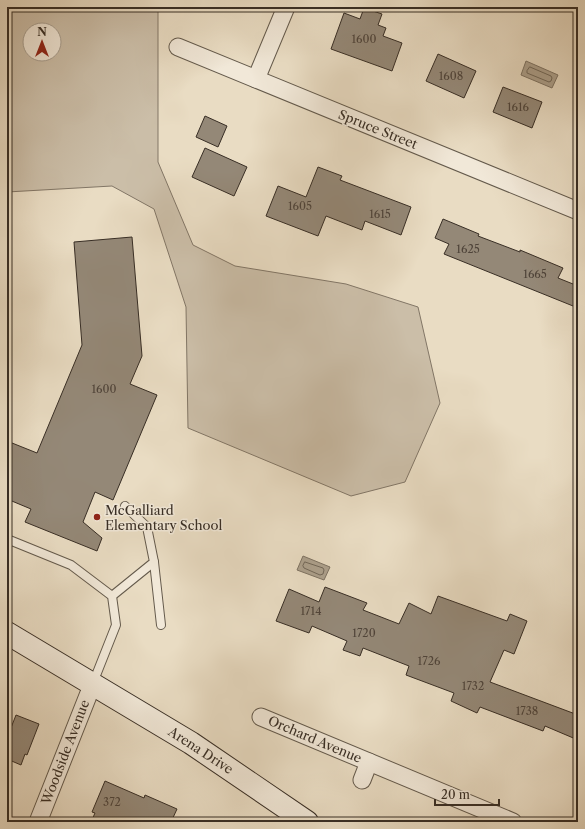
<svg xmlns="http://www.w3.org/2000/svg" width="585" height="829" font-family="'Libre Caslon Text',serif">
  <style>
    .green { fill: #cbbea8; stroke: #827666; fill-rule: evenodd }
    .water { fill: #ada18d; stroke: #7e7363 }
    .lines { fill: none; stroke-linecap: round; stroke-linejoin: round }
    .shore { stroke: #726859; stroke-width: 1 }
    .building { fill: #948877; stroke: #382e25 }
    .lane-casing { stroke: #645a4c; stroke-width: 10 }
    .street-casing { stroke: #645a4c; stroke-width: 19 }
    .secondary-casing { stroke: #382e25; stroke-width: 24 }
    .lane { stroke: #f1e8d8; stroke-width: 8 }
    .street { stroke: #f1e8d8; stroke-width: 17 }
    .secondary { stroke: #f1e8d8; stroke-width: 22 }
    .poi-dot { fill: #8f2418; stroke: #f1e8d8; stroke-width: 1.5 }
    .labels { text-anchor: middle; dominant-baseline: central; stroke-width: 3; stroke-linejoin: round; paint-order: stroke }
    .number-label { font-size: 11px; fill: #4f443a }
    .street-label { font-size: 13px; fill: #382e25; stroke: #f1e8d8 }
    .poi-label { font-size: 13px; fill: #382e25; stroke: #f1e8d8; text-anchor: start }
  </style>
  <rect width="100%" height="100%" fill="#e9dcc3"/>
  <filter id="stains"><feTurbulence type="fractalNoise" baseFrequency=".005" numOctaves="4"/><feColorMatrix values="0 0 0 0 .2 0 0 0 0 .09 0 0 0 0 .02 0 0 0 .5 -.17"/></filter>
  <radialGradient id="worn" r=".72"><stop offset=".6" stop-color="#630" stop-opacity="0"/><stop offset="1" stop-color="#630" stop-opacity=".3"/></radialGradient>
  <!-- green -->
  <path class="green" d="M7 7H158V162L193 245 235 266 346 284 418 307 440 403 405 482 351 496 188 428 186 307 154 209 112 186 7 192ZM30 30H54V54H30Z"/>
  <!-- water -->
  <g class="water">
    <polygon points="526,61 558,75 552,88 521,75"/>
    <polygon points="303,556 330,567 324,580 297,570"/>
  </g>
  <g class="lines">
    <!-- shore -->
    <g class="shore">
      <polygon points="530,67 551,76 552,78 551,81 549,82 527,73 527,71"/>
      <polygon points="305,562 323,568 324,570 323,574 320,575 304,568 303,566"/>
    </g>
  </g>
  <!-- building -->
  <g class="building">
    <polygon points="364,8 382,14 378,25 386,28 383,36 402,43 392,71 331,49 344,13 360,19"/>
    <polygon points="438,54 476,71 464,98 426,81"/>
    <polygon points="503,87 542,102 532,128 493,112"/>
    <polygon points="205,116 227,126 218,147 196,137"/>
    <polygon points="205,148 247,167 234,196 192,177"/>
    <polygon points="318,167 342,176 340,180 411,207 401,235 365,221 362,230 326,216 318,236 266,216 278,186 306,197"/>
    <polygon points="443,219 479,234 478,236 520,252 520,250 563,268 558,278 578,286 578,308 444,254 449,244 435,238"/>
    <polygon points="132,237 142,356 130,384 157,395 113,500 95,492 83,522 102,538 97,551 25,522 31,509 7,499 7,441 37,453 82,345 74,242"/>
    <polygon points="325,587 367,603 363,610 399,624 409,603 431,614 438,596 507,621 510,614 527,621 514,654 504,650 490,682 578,715 578,740 545,726 543,731 480,707 477,713 451,701 454,693 406,675 409,666 363,648 360,656 343,650 347,641 312,626 309,633 276,621 289,589 319,602"/>
    <polygon points="16,715 39,724 27,755 25,754 21,765 7,759 7,738"/>
    <polygon points="105,781 144,798 145,795 177,809 171,822 91,822 95,813 92,812"/>
  </g>
  <g class="lines">
    <!-- lane casing -->
    <g class="lane-casing">
      <g id="lane">
        <polyline points="7,539 71,565 112,596 116,625 93,683"/>
        <polyline points="154,562 161,625"/>
        <polyline points="112,596 154,562 147,527 125,506"/>
      </g>
    </g>
    <!-- street casing -->
    <g class="street-casing">
      <g id="street">
        <polyline points="178,47 578,211"/>
        <polyline points="256,79 286,7"/>
        <polyline points="261,717 513,822"/>
        <polyline points="362,780 369,762"/>
        <polyline points="38,822 93,683"/>
      </g>
    </g>
    <!-- secondary casing -->
    <g class="secondary-casing">
      <polyline id="secondary" points="7,633 191,743 307,822"/>
    </g>
    <!-- lane -->
    <use href="#lane" class="lane"/>
    <!-- street -->
    <use href="#street" class="street"/>
    <!-- secondary -->
    <use href="#secondary" class="secondary"/>
  </g>
  <!-- markers -->
  <circle class="poi-dot" cx="97" cy="517" r="4"/>
  <g class="labels">
    <!-- number labels -->
    <g class="number-label">
      <text x="364" y="39">1600</text>
      <text x="451" y="76">1608</text>
      <text x="518" y="107">1616</text>
      <text x="300" y="206">1605</text>
      <text x="380" y="214">1615</text>
      <text x="468" y="249">1625</text>
      <text x="535" y="274">1665</text>
      <text x="104" y="389">1600</text>
      <text x="311" y="611">1714</text>
      <text x="364" y="633">1720</text>
      <text x="429" y="661">1726</text>
      <text x="473" y="686">1732</text>
      <text x="527" y="711">1738</text>
      <text x="112" y="802">372</text>
    </g>
    <!-- street labels -->
    <g class="street-label">
      <text transform="translate(378 129) rotate(22)">Spruce Street</text>
      <text transform="translate(315 739) rotate(23)">Orchard Avenue</text>
      <text transform="translate(201 750) rotate(33)">Arena Drive</text>
      <text transform="translate(65 752) rotate(-69)">Woodside Avenue</text>
    </g>
    <!-- poi labels -->
    <g class="poi-label">
      <text x="105" y="510">McGalliard<tspan x="105" dy="15">Elementary School</tspan></text>
    </g>
  </g>
  <!-- margin -->
  <rect width="585" height="829" fill="none" stroke="#e9dcc3" stroke-width="24"/>
  <rect x="8" y="8" width="569" height="813" fill="none" stroke="#382e25" stroke-width="2"/>
  <rect x="12" y="12" width="561" height="805" fill="none" stroke="#382e25"/>
  <!-- north arrow -->
  <g transform="translate(42 42)"><circle r="19" fill="#f1e8d8" stroke="#a79e90"/>
  <path d="M0-3L7 15L0 10L-7 15Z" fill="#8f2418"/>
  <text y="-6" font-size="11" font-weight="bold" text-anchor="middle" fill="#382e25">N</text>
  </g>
  <!-- scale -->
  <path d="M435 799v6h64v-6" fill="none" stroke="#382e25" stroke-width="2"/>
  <text x="441" y="799" font-size="12" fill="#382e25" stroke="#f1e8d8" stroke-width="3" paint-order="stroke">20 m</text>
  <rect width="100%" height="100%" filter="url(#stains)"/>
  <rect width="100%" height="100%" fill="url(#worn)"/>
</svg>
